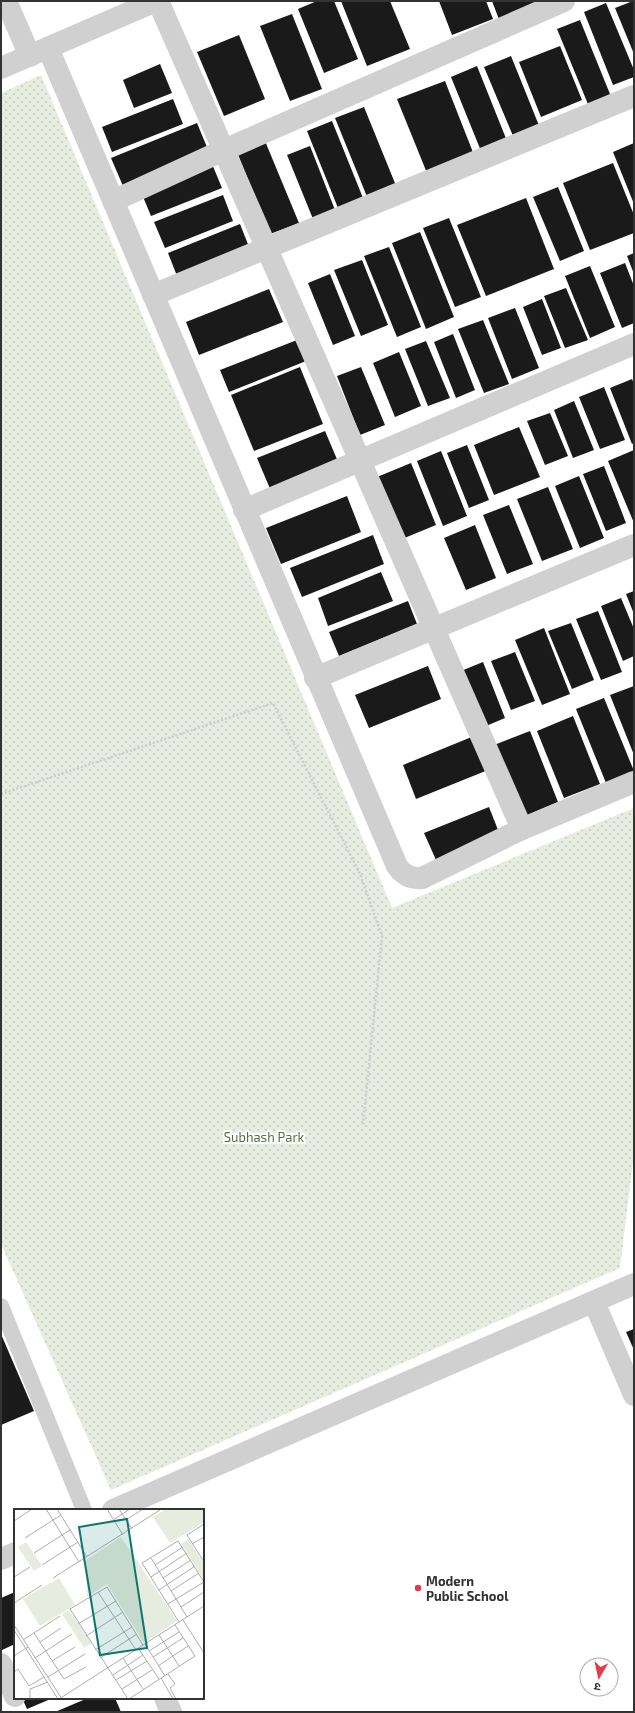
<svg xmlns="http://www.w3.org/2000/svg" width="635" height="1713" font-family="'Exo 2','Noto Sans Devanagari',sans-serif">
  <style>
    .grass { fill: url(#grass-dots) }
    .building { fill: #1a1a1a }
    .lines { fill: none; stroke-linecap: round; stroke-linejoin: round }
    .path { stroke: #cdcdcd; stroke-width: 2.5; stroke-dasharray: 2 2; stroke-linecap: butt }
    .lane { stroke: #d0d0d0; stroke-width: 16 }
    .street { stroke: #d0d0d0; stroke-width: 22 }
    .poi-dot { fill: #e63946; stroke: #fff; stroke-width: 1.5 }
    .labels { text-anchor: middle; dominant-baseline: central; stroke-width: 4; stroke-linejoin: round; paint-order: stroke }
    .park-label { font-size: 13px; fill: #56703f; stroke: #fff }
    .poi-label { font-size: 13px; font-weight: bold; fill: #333; stroke: #fff; text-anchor: start }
    .inset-road { fill: none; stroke: #adadad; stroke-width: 1 }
    .view { fill: #0f766e; fill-opacity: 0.15; stroke: #0f766e; stroke-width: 2 }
    .inset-edge { fill: none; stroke: #333; stroke-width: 2 }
  </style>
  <defs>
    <pattern id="grass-dots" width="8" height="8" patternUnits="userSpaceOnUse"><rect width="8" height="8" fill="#e6ecdf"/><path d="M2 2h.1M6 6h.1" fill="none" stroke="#c6cbc0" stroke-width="1.8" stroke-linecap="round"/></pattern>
  </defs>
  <rect width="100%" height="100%" fill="#fff"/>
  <!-- grass -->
  <polygon class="grass" points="41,75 392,908 634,808 634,1153 620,1268 111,1490 1,1244 1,93"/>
  <!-- building -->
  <g class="building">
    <polygon points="317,1 334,1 358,59 324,73 298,9"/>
    <polygon points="341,1 390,1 410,49 367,66"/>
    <polygon points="439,1 486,1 493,19 452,35"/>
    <polygon points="492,1 538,1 500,22"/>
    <polygon points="633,1 634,1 634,54 615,8"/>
    <polygon points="606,3 634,70 634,77 613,85 584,12"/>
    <polygon points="292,14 322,89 290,101 260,26"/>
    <polygon points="580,20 612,99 590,109 557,29"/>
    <polygon points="239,35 265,99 224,116 197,52"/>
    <polygon points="560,46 582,100 541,117 519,62"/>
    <polygon points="511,56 542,133 516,143 484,67"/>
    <polygon points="160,64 172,93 134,108 123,80"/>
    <polygon points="477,66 507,141 481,151 451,77"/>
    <polygon points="445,81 476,160 429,178 397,99"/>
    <polygon points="173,99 183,124 112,152 102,127"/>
    <polygon points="364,107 399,193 370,204 335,118"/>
    <polygon points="332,121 363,198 338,208 307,131"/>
    <polygon points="197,123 209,152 123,186 111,158"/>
    <polygon points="265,141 299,223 270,234 237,152"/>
    <polygon points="634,143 634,204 613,152"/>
    <polygon points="310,146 335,210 313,219 287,155"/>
    <polygon points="613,163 634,215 634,233 590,250 563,183"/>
    <polygon points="212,164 222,188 151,216 141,192"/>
    <polygon points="558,187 584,251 560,261 533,197"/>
    <polygon points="223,195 233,221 165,248 154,222"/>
    <polygon points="526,198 554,269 486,296 457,225"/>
    <polygon points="449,218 481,297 455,307 423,228"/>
    <polygon points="240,224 251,252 179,281 168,253"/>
    <polygon points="420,232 454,317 426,329 392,243"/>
    <polygon points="389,247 421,327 397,337 364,256"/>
    <polygon points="634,253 634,274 627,256"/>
    <polygon points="362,260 388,325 361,336 334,270"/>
    <polygon points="625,263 634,286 634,323 622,328 600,273"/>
    <polygon points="590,266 615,327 590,338 565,276"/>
    <polygon points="330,274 355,336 333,345 308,283"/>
    <polygon points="566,288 588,340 565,348 544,296"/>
    <polygon points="269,289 283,322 199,355 186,322"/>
    <polygon points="542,299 561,348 542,355 523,307"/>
    <polygon points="515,308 539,368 512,379 488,318"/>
    <polygon points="483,320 509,384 484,393 458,329"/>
    <polygon points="453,334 475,390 456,398 434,342"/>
    <polygon points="297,340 306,361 229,392 220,370"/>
    <polygon points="426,341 450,398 428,406 405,349"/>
    <polygon points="399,352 421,406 395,417 373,363"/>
    <polygon points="300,367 323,424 254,451 231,395"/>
    <polygon points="361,367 385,425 360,435 337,376"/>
    <polygon points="632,379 634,384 634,443 632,444 610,388"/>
    <polygon points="604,387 625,440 600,449 579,397"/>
    <polygon points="574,401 594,450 573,458 554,410"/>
    <polygon points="550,413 568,456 545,465 527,421"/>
    <polygon points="519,427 540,477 494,495 474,445"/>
    <polygon points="325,431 339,464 271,491 257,458"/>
    <polygon points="467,445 489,500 469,508 447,453"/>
    <polygon points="634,450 634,523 608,461"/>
    <polygon points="441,451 467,516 443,526 417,461"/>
    <polygon points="411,463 436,525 402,539 377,477"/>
    <polygon points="604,466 626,523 606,531 583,474"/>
    <polygon points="579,476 604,538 580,548 555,486"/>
    <polygon points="548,487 573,549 542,561 517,499"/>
    <polygon points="347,496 361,532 281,564 266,528"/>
    <polygon points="509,505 533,564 507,574 483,515"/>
    <polygon points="475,525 496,578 466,590 444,538"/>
    <polygon points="373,535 384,564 302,597 290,568"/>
    <polygon points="381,572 393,601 328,626 318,598"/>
    <polygon points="634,591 634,614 626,594"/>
    <polygon points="621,598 634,629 634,656 623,661 601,606"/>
    <polygon points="408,601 417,624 339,656 329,632"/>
    <polygon points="598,611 622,672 601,680 576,619"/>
    <polygon points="571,623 594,680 572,689 548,631"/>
    <polygon points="544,628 570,694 542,705 515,640"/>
    <polygon points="515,652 535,701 511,710 491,661"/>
    <polygon points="483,662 505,718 479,729 456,673"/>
    <polygon points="428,666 441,699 369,728 355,695"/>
    <polygon points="634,686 634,755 610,695"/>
    <polygon points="604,698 634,771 606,783 576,709"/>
    <polygon points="573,716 600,784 564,798 537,731"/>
    <polygon points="530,731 558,802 518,819 489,747"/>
    <polygon points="474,736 488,770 416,799 403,765"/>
    <polygon points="489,807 500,835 436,860 424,833"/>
    <polygon points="634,1329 634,1350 626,1332"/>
    <polygon points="1,1334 34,1411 1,1425"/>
    <polygon points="15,1592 15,1644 2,1650 1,1598"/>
    <polygon points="22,1698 53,1698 27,1709"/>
    <polygon points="88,1698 115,1698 121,1712 55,1712"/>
  </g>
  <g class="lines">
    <!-- path -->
    <polyline class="path" points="1,794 273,703 360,874 382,936 363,1124"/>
    <!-- lane -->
    <polyline class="lane" points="1,1306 84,1510"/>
    <!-- street -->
    <g class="street">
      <polyline points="6,1 30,56"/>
      <polyline points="158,1 522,829"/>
      <path d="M48 48 397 866C403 875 411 879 422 878L522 829 634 782"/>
      <polyline points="1,68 156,1"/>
      <polyline points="113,201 224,150 564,1"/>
      <polyline points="153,295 634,96"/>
      <polyline points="244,510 634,344"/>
      <polyline points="315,678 634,545"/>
      <polyline points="594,1302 634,1395"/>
      <polyline points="113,1510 634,1284"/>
      <polyline points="1,1559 15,1553"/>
      <polyline points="1,1664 15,1696"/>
      <polyline points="165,1698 171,1712"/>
    </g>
  </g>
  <!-- markers -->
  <circle class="poi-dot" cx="418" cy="1588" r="4"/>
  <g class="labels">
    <!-- park labels -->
    <g class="park-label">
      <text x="264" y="1137">Subhash Park</text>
    </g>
    <!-- poi labels -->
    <g class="poi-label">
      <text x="426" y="1581">Modern<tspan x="426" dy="15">Public School</tspan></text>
    </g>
  </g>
  <!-- overview -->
  <g transform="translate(14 1509)">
    <rect width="190" height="190" fill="#fff"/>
    <path d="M152 0H190V13L156 34 139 8ZM107 28 163 112 130 134 93 75 73 88 72 51ZM174 30 190 55V71L167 35ZM12 33 28 57 20 62 4 38ZM45 69 61 96 26 117 9 90ZM55 101 78 134 70 139 48 105Z" fill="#e6ecdf"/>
    <path class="inset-road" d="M32 0 65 53M43 0 73 48M93 0 109 26M105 0 118 20M99 11 116 0M112 11 129 0M0 12 18 0M190 15 173 26 190 53M11 29 47 6M178 35 190 28M20 44 56 21M137 49 173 108M28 56 64 33M141 56 169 38M0 68 16 58M137 68 173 44M39 69 146 1M149 69 177 51M145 81 181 57M157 82 185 64M84 83 122 141M0 94 28 76M154 95 190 73M167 98 190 83M169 111 190 144M165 113 128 54 164 32 190 73M64 115 102 92M0 116 48 190M0 121 44 190M20 124 50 170 72 158M145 126 165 157M72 127 109 103M9 131 46 107M26 133 47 119M131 135 151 167M124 139 145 170M81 141 118 118M135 142 165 123M0 147 14 138M139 148 169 129M21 149 58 125M86 149 123 125M109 149 129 180M38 152 61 138M144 157 174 137M0 163 4 160 15 177 30 168M154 165 161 175 156 179 162 190M99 166 129 146M34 168 71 145M147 169 159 190M102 171 133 152M108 180 138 161M16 190V180L34 173M45 190 190 97M114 190 56 100 93 78 129 136M115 190 181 147 161 116"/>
    <path class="view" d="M113 10 133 139 86 146 65 18Z"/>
    <rect width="190" height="190" class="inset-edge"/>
  </g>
  <!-- border -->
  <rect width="635" height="1713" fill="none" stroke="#333333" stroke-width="4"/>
  <!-- north arrow -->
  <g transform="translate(599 1677) rotate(189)"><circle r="19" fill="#ffffff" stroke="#adadad"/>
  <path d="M0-3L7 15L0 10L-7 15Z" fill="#e63946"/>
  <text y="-6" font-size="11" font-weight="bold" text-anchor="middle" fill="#333333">उ</text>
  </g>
</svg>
